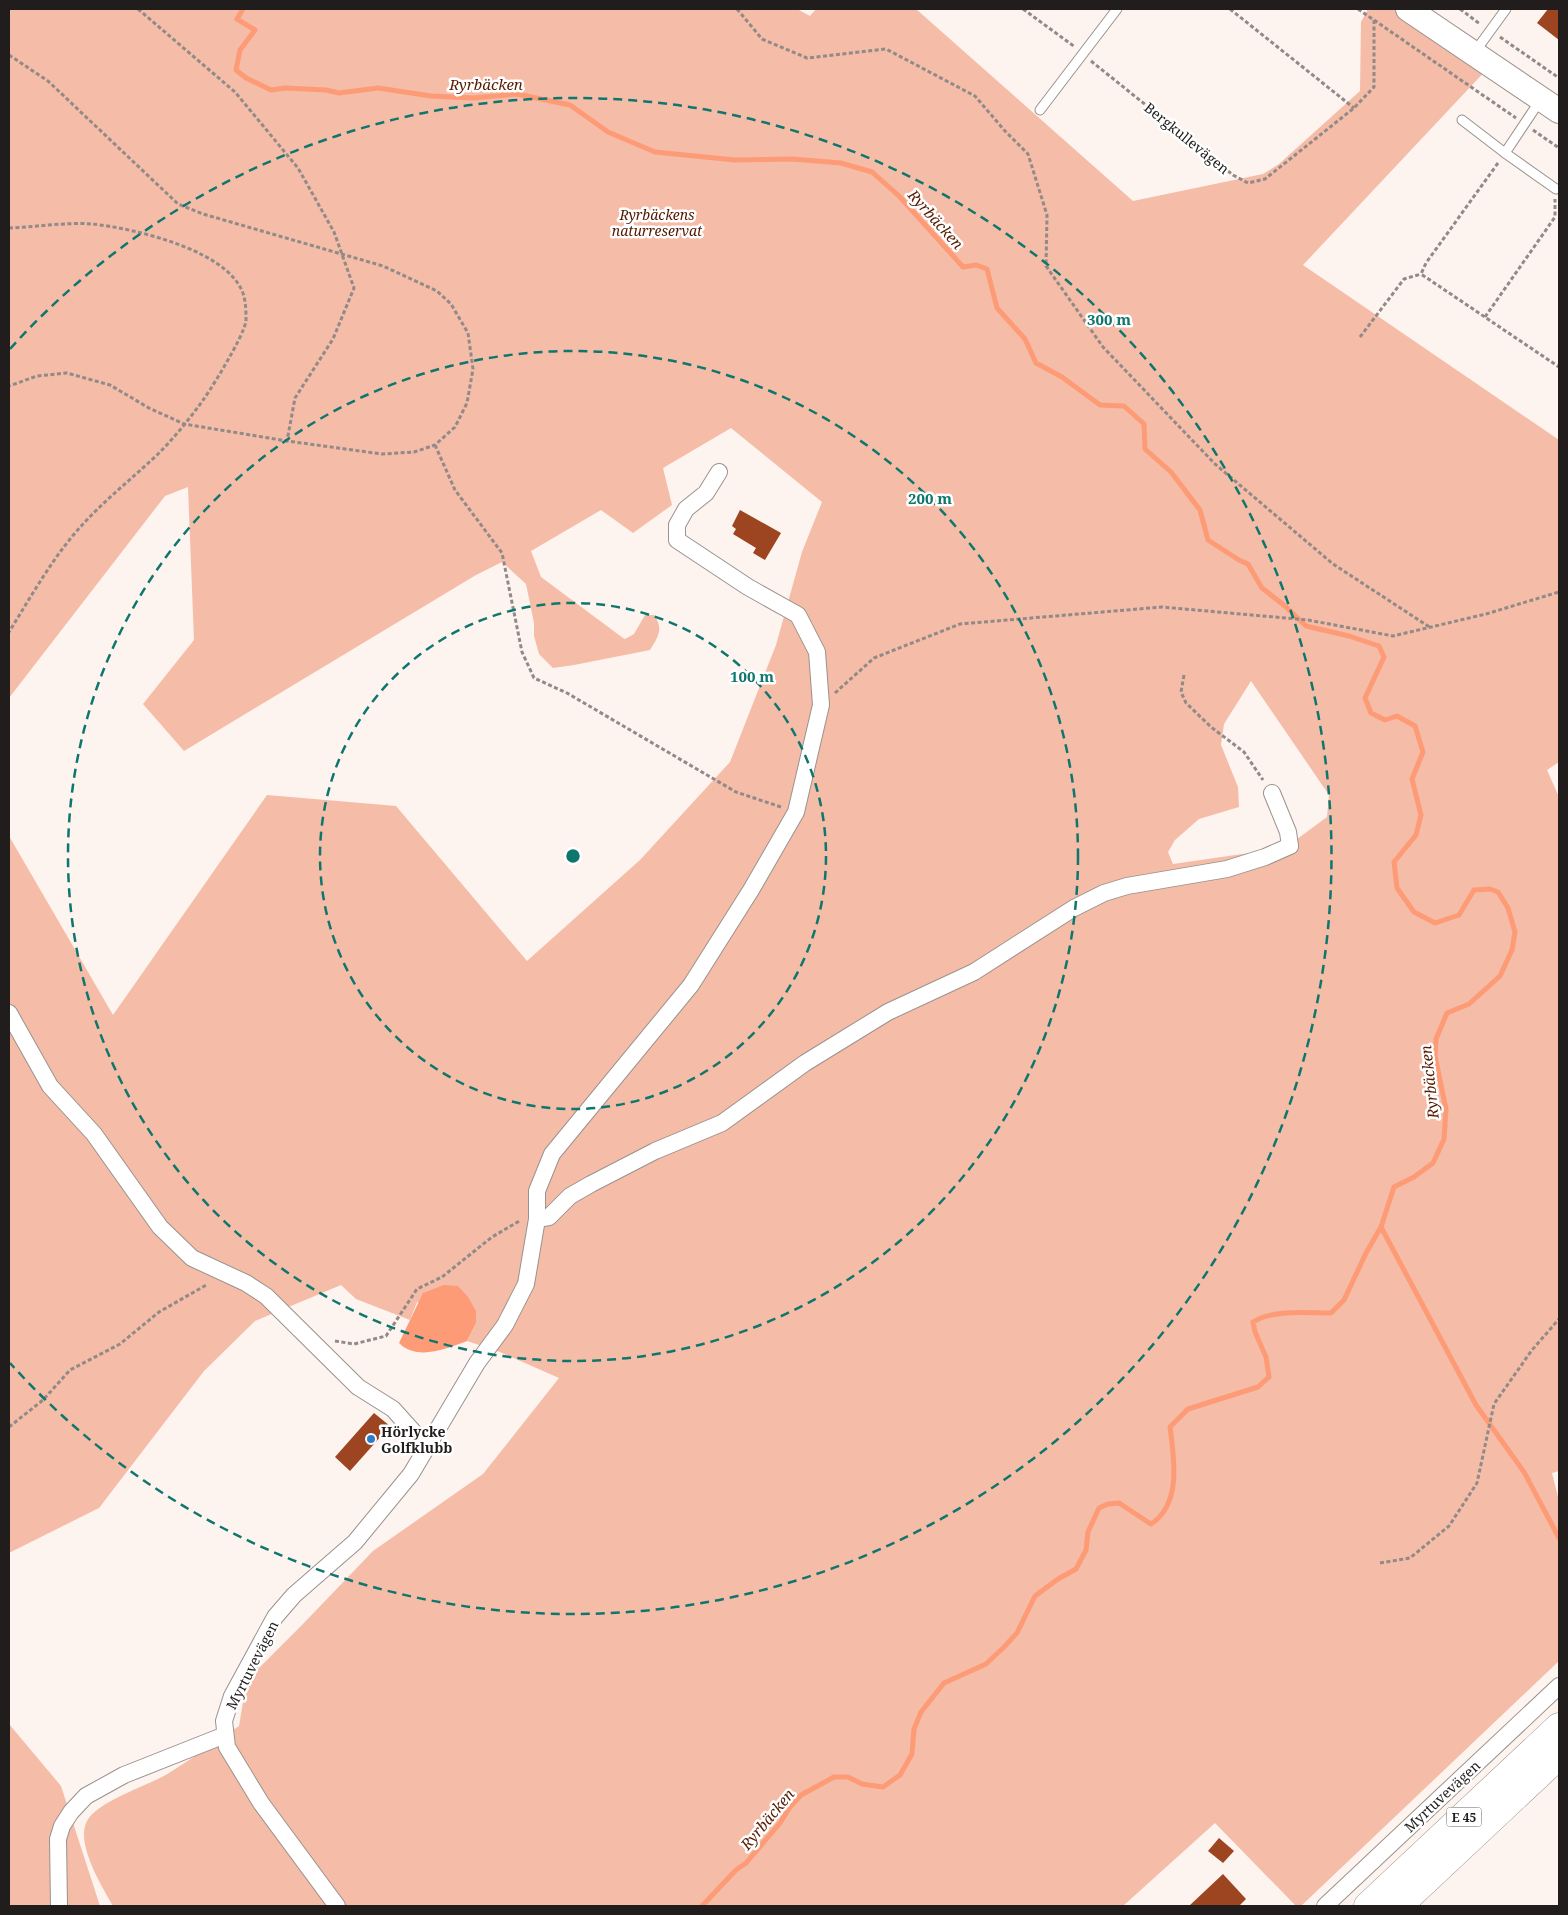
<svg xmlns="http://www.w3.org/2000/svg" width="1568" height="1915" font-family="'Noto Serif',serif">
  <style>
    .green { fill: #f5bca7; fill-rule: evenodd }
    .water { fill: #fd9b77 }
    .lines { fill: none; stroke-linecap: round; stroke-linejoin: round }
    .stream { stroke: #fd9b77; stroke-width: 5 }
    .building { fill: #9d4421 }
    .lane-casing { stroke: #9a928e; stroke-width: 11 }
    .street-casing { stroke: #9a928e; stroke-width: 18 }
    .secondary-casing { stroke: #9a928e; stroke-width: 26 }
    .highway-casing { stroke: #9a928e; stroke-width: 29 }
    .path { stroke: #918a88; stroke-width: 3; stroke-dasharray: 4 2.5; stroke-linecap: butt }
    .lane { stroke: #fff; stroke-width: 9 }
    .street { stroke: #fff; stroke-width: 16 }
    .secondary { stroke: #fff; stroke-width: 24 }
    .highway { stroke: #fff; stroke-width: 28 }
    .ring { fill: none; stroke: #0f766e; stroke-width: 2.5; stroke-dasharray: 9 6 }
    .poi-dot { fill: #2b7dcc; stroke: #fff; stroke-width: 2 }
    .labels { text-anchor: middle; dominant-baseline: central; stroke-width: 5; stroke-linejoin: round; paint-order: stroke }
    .shield { fill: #fff; stroke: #636160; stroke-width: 1 }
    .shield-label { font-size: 12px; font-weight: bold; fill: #201d1c }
    .street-label { font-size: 14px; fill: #201d1c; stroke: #fff }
    .park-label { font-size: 14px; font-style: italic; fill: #521700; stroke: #fff }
    .poi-label { font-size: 14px; font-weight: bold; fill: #201d1c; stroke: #fff; text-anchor: start }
    .water-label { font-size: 15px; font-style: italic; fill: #571c02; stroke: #fff }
    .centre { fill: #0f766e; stroke: #fff; stroke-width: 2.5 }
    .ring-label { font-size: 15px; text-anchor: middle; font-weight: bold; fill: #0f766e; stroke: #fff; stroke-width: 5; stroke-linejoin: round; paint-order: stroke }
  </style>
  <rect width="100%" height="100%" fill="#fdf3ef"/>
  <!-- green -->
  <g class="green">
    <path d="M9 9H797L810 16 816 9H916L1133 201 1263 174 1279 164 1360 91 1361 22 1368 9H1394L1489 67 1303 265 1559 440V762L1547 770 1559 797V1471L1552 1473 1559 1501V1661L1301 1906H1296L1215 1823 1123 1906H113C102 1887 75 1843 87 1821 99 1800 148 1786 169 1773 193 1758 216 1742 239 1726L244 1696 256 1671 302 1625 373 1551 483 1474 559 1378 500 1352 467 1341 476 1323 417 1302 410 1320 356 1299 341 1285 255 1321 204 1371 99 1508 9 1553V836L113 1015 267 795 396 806 527 961 640 860 730 762 776 645 802 552 822 502 731 428 663 468 672 505 633 533 601 510 531 551 541 577 623 638 625 639 634 634 645 615H654C664 629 658 637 650 650L574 665 553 668 539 654 534 636V623L526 584 502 562 476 575 184 751 143 704 194 640 188 487 165 496 9 698ZM1251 681 1329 795 1327 817 1285 848 1173 864 1168 852 1175 840 1199 819 1239 807 1238 787 1221 745 1224 724Z"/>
    <polygon points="9,1724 61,1786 100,1906 9,1906"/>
  </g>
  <!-- water -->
  <path class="water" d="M444 1285 458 1286 468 1297 476 1311V1323L467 1341C446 1349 417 1361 399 1343L423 1293Z"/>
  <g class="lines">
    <!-- stream -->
    <g class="stream">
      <path d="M243 9 237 19 255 30 240 50 236 70 246 78 271 90 285 88 326 90 339 93 378 88 431 96 473 98 517 94 570 105 608 132 655 152 735 160 792 159 841 163 872 172 899 196 963 267 976 265 987 269 997 308 1025 339 1036 363 1062 377 1100 405 1124 406 1144 424 1145 449 1171 472 1200 510 1208 540 1239 560 1248 564 1262 588 1285 606 1306 626 1349 636 1379 646 1384 657 1365 698 1371 713 1385 720 1397 716 1415 726 1423 752 1412 779 1421 815 1416 835 1394 862 1397 888 1414 912 1435 923 1459 915 1474 890 1490 889 1498 892 1508 908 1515 932 1512 950 1500 976 1469 1004 1447 1013 1436 1039 1435 1056 1446 1109 1444 1139 1433 1163 1414 1177 1394 1187 1381 1227 1366 1253 1344 1300 1331 1313C1308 1313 1273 1309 1253 1322L1255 1332 1266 1357 1269 1377 1258 1387 1188 1409 1170 1427C1174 1458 1182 1504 1151 1524L1119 1503 1108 1504 1099 1508 1088 1532 1086 1550 1076 1569 1058 1579 1035 1596 1017 1633 1004 1647 986 1664 944 1683 921 1712 914 1729 912 1754 900 1775 883 1787 862 1784 848 1777H834L801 1795 790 1807 780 1823 746 1863 736 1870 702 1906"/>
      <polyline points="1381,1227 1476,1405 1524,1472 1559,1538"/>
    </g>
  </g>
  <!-- building -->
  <g class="building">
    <polygon points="1548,9 1559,9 1559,40 1537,23"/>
    <polygon points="740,510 781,533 765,560 753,553 756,548 733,534 736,529 732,526"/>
    <polygon points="374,1413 390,1426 350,1471 335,1457"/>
    <polygon points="1219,1838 1234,1851 1223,1863 1208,1851"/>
    <polygon points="1223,1874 1246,1899 1239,1906 1189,1906"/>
  </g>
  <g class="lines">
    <!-- lane casing -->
    <g class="lane-casing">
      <g id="lane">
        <polyline points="1474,53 1506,9"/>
        <polyline points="1541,99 1505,153 1556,189"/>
        <polyline points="1040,110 1117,9"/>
        <polyline points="1462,120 1505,153"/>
      </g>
    </g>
    <!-- street casing -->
    <g class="street-casing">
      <g id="street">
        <polyline points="9,1013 50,1086 94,1134 160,1227 192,1258 246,1283 266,1296 358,1387 393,1409 427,1447"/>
        <polyline points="537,1219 549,1217 570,1196 591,1184 655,1151 722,1123 805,1063 888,1012 974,972 1074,908 1104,893 1127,886 1227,869 1265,857 1290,846 1288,832 1272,793"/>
        <polyline points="59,1906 58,1839 62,1826 71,1812 86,1796 124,1775 225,1735"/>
        <polyline points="337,1906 261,1803 227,1747 224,1721 232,1696 275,1617 294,1595 355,1542 411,1474 477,1363 505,1325 526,1284 537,1219 537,1191 552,1154 691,985 751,890 796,812 821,705 817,652 798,615 748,587 677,540 677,525 686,509 706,493 719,472"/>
        <polyline points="1325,1906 1559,1686"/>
      </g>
    </g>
    <!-- secondary casing -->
    <g class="secondary-casing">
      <polyline id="secondary" points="1408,9 1559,111"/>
    </g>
    <!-- highway casing -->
    <g class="highway-casing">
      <g id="highway">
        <polyline points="1368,1906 1559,1727"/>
        <polyline points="1398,1906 1559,1755"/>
      </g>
    </g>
    <!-- path -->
    <g class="path">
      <polyline points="138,9 235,92 298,168 334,232 354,288 333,339 295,398 287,441"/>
      <polyline points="737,9 762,39 807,58 886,49 975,96 1005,131 1028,154 1047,215 1046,266 1103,347 1215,464 1333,564 1431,628"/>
      <polyline points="1023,9 1075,47"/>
      <polyline points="1230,9 1354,108"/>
      <polyline points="1358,9 1516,118"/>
      <polyline points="1460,9 1480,24"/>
      <polyline points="1500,37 1559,78"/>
      <polyline points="9,55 48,81 178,204 203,214 383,266 437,291 451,304 468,333 473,369 467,403 455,427 435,445 414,452 382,454 287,441 184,424 149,408 110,385 67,373 37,376 9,386"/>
      <polyline points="1091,61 1233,175 1248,183 1265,179 1354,108 1374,87 1374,20"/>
      <polyline points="1533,130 1559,148"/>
      <polyline points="1498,163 1426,263 1421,274 1559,367"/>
      <path d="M9 228C36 227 65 222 92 224 133 228 240 252 245 302 246 308 246 316 246 321 244 336 208 395 198 407 186 423 173 439 159 453 134 477 107 498 84 523 54 555 32 595 9 632"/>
      <polyline points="1485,317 1555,217 1555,199"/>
      <polyline points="1360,337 1404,279 1421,274"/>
      <polyline points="435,445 455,490 502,553 522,652 534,678 567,693 736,792 781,807"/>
      <polyline points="1184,675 1181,692 1186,703 1211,727 1244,752 1263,780"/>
      <polyline points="835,693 874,658 960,624 1162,607 1308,620 1393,636 1486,614 1559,592"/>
      <polyline points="335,1341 354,1344 386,1336 417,1289 442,1277 492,1237 521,1220"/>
      <polyline points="9,1427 43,1400 70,1370 120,1344 159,1312 208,1284"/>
      <polyline points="1380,1563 1410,1558 1449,1526 1477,1483 1494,1404 1532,1350 1559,1319"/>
    </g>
    <!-- lane -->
    <use href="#lane" class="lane"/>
    <!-- street -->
    <use href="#street" class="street"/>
    <!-- secondary -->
    <use href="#secondary" class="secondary"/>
    <!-- highway -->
    <use href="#highway" class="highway"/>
  </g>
  <!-- distance rings -->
  <g class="ring">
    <circle cx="573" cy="856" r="253"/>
    <circle cx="573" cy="856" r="505"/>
    <path d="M10 349A758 758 0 1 1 10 1363"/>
  </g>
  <!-- markers -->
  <circle class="poi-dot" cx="371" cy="1439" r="5"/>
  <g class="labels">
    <!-- shield labels -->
    <rect class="shield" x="1446.5" y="1807.5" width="35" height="19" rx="4"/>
    <g class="shield-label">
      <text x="1464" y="1817">E 45</text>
    </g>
    <!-- street labels -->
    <g class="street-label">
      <text transform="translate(1187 138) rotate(39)">Bergkullevägen</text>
      <text transform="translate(252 1665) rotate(-63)">Myrtuvevägen</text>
      <text transform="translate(1442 1796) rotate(-43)">Myrtuvevägen</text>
    </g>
    <!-- park labels -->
    <g class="park-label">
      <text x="657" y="214">Ryrbäckens<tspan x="657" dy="16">naturreservat</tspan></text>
    </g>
    <!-- poi labels -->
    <g class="poi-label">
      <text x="381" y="1431">Hörlycke<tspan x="381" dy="16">Golfklubb</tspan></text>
    </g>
    <!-- water labels -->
    <g class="water-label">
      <text x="486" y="84">Ryrbäcken</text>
      <text transform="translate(936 219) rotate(48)">Ryrbäcken</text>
      <text transform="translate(1429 1082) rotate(-96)">Ryrbäcken</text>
      <text transform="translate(767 1819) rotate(-50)">Ryrbäcken</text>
    </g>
  </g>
  <circle cx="573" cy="856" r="8" class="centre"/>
  <g class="ring-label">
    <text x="1109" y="325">300 m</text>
    <text x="930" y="504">200 m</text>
    <text x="752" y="682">100 m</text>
  </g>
  <!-- border -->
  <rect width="1568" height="1915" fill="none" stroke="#201d1c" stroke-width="20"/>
</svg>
